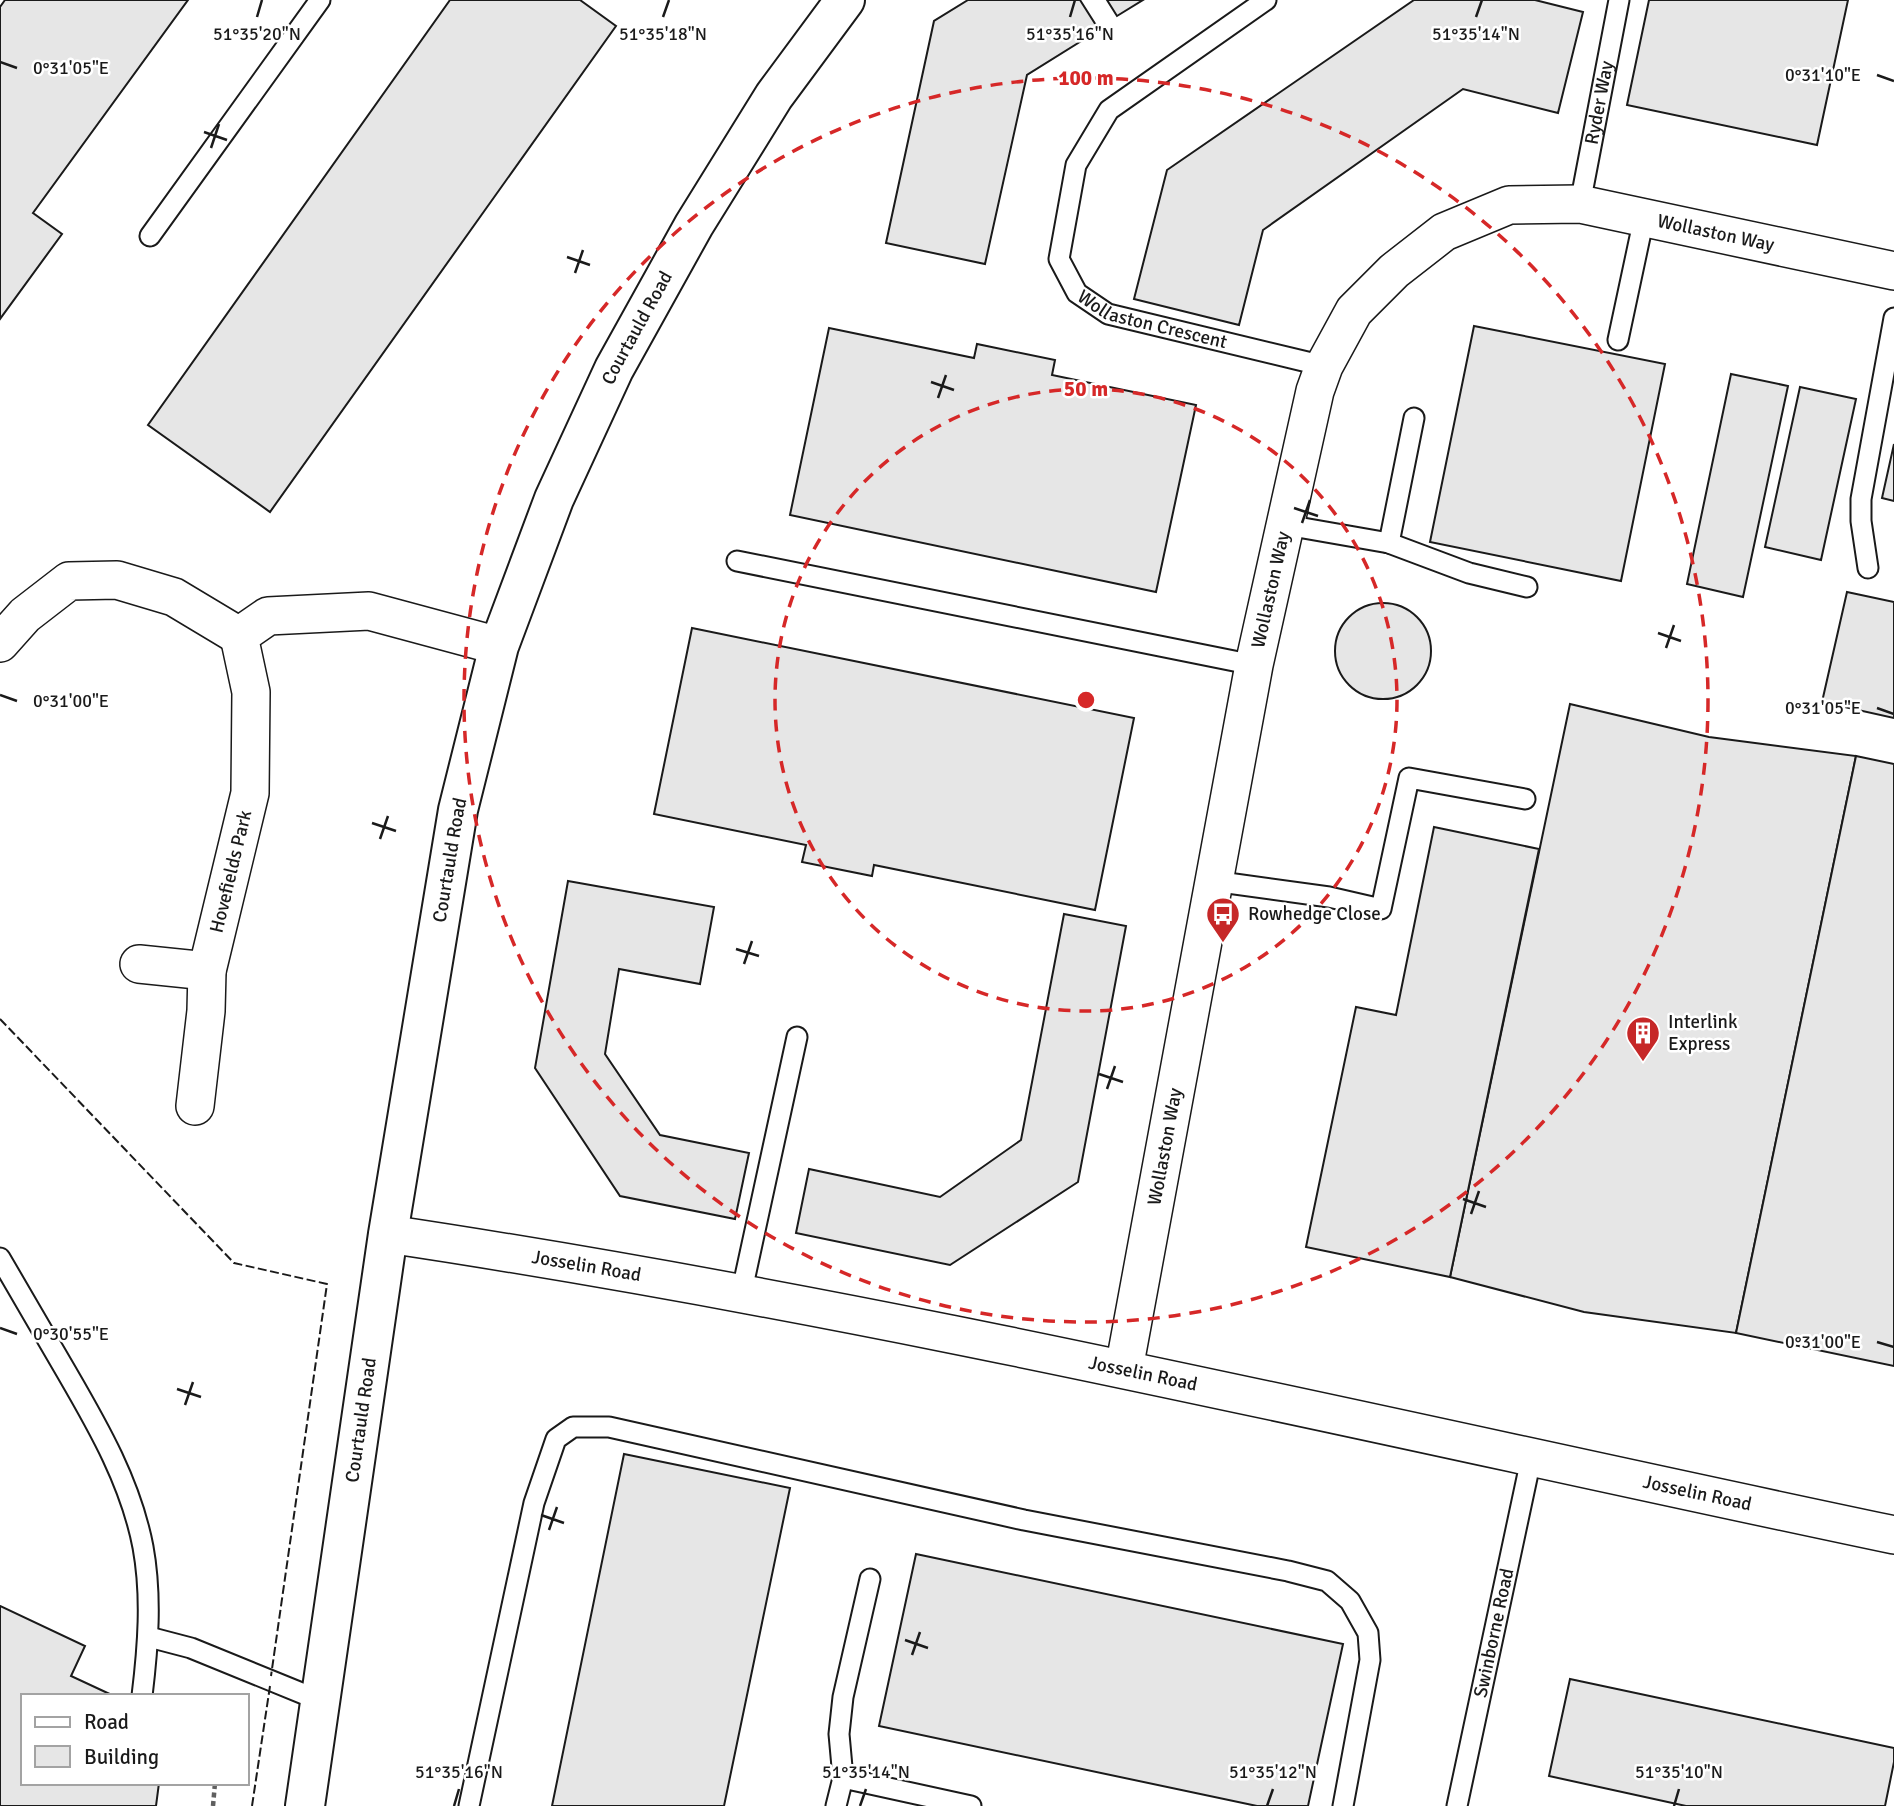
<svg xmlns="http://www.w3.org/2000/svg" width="1894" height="1806" font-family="Signika,sans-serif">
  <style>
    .building { fill: #e6e6e6; stroke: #1a1a1a; stroke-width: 2 }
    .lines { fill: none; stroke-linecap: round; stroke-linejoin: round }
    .service-casing { stroke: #1a1a1a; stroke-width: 23 }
    .minor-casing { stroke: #1a1a1a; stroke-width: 40 }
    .tertiary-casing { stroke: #1a1a1a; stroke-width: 42 }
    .path { stroke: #5f5f5f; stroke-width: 4.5; stroke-dasharray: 5 3.5; stroke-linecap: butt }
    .service { stroke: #fff; stroke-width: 19 }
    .minor { stroke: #fff; stroke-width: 37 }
    .tertiary { stroke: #fff; stroke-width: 38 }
    .fence { stroke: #1a1a1a; stroke-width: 2; stroke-dasharray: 9 3.5; stroke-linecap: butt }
    .ticks { fill: none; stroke: #1a1a1a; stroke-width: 2.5 }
    .ring { fill: none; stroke: #d62828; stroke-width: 3.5; stroke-dasharray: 12 9 }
    .labels { text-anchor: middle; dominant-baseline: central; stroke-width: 5; stroke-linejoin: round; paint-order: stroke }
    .street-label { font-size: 19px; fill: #1a1a1a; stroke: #fff }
    .poi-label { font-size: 19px; fill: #1a1a1a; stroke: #fff; text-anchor: start }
    .ticks-label { font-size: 18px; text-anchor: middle; fill: #1a1a1a; stroke: #fff; stroke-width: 5; stroke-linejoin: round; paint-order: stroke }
    .centre { fill: #d62828; stroke: #fff; stroke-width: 3.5 }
    .ring-label { font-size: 21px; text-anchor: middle; font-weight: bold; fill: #d62828; stroke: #fff; stroke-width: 5; stroke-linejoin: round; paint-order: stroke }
  </style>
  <rect width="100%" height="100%" fill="#fff"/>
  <!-- building -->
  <g class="building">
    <polygon points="5,0 188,0 33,213 62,234 0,319 0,7"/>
    <polygon points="450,0 580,0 616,26 270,512 148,425"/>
    <polygon points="968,0 1080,0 1099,30 1027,75 985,264 886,243 934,21"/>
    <polygon points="1107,0 1143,0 1117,16"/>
    <polygon points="1414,0 1535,0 1583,12 1558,113 1463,89 1263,230 1239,325 1134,299 1167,170"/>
    <polygon points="1649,0 1848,0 1817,145 1627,105"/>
    <polygon points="1474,326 1665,364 1621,581 1430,542"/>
    <polygon points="829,328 974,358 977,344 1055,360 1052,375 1196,405 1156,592 790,515"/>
    <polygon points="1731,374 1788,386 1743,597 1687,584"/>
    <polygon points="1800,387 1856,399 1821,560 1765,547"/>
    <polygon points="1894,444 1894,501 1882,498"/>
    <polygon points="1847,592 1894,602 1894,718 1822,702"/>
    <circle cx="1383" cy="651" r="48"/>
    <polygon points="692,628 1134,718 1095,910 874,865 872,876 802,862 806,845 654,814"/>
    <polygon points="1570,704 1709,737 1856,756 1736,1333 1584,1312 1450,1277"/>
    <polygon points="1856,756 1894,764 1894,1366 1736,1333"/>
    <polygon points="1434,827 1539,849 1450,1277 1306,1247 1356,1007 1396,1015"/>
    <polygon points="568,881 714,907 700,984 619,969 605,1054 660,1135 749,1153 735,1219 620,1196 535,1068"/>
    <polygon points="1064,914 1126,926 1078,1182 950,1265 796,1233 809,1169 940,1197 1021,1140"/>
    <polygon points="624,1454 790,1488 724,1806 552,1806"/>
    <polygon points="916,1554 1343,1644 1308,1806 1257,1806 879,1726"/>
    <polygon points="0,1606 85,1646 71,1676 114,1696 23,1696 23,1783 159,1783 156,1806 0,1806"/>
    <polygon points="1570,1679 1894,1748 1894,1762 1885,1806 1686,1806 1549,1776"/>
  </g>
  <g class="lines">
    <!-- service casing -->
    <g class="service-casing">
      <g id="service">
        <path id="s1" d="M1266 0 1109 110 1076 165 1059 259 1077 293 1108 314 1324 366"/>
        <path id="s2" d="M1580 204 1619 0"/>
        <polyline points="150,236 320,0"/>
        <polyline points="1618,340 1644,218"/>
        <polyline points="1286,525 1389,543 1469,573 1527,587"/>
        <polyline points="1389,543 1414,418"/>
        <polyline points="737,561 1254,665"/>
        <polyline points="1868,568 1861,521 1861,499 1894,318"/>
        <polyline points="1213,881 1329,897 1381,909 1409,778 1525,799"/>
        <path d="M0 1258C22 1296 45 1335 67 1373 99 1428 131 1484 143 1547 152 1596 148 1647 142 1696"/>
        <polyline points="741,1295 797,1037"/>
        <polyline points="149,1637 191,1648 321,1701"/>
        <polyline points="843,1778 839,1734 843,1697 870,1579"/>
        <polyline points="469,1806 534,1503 556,1439 573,1427 609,1427 1024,1520 1288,1571 1327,1581 1350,1601 1368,1633 1370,1660 1343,1806"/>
        <polyline points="836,1806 843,1778 971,1806"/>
        <path id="s3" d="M1457 1806 1531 1459"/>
      </g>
    </g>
    <!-- minor casing -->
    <g class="minor-casing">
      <g id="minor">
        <polyline points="0,643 25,615 69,581 117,580 174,597 239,636"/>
        <polyline points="139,964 207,971"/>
        <path id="s4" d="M195 1106 206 1011 207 971 250 793 251 692 239 636 268 616 369 611 499 646"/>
        <path id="s5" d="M388 1234C895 1310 1393 1430 1894 1535"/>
        <path id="s6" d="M1124 1369 1254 665 1315 391 1324 366 1354 311 1394 271 1444 232 1509 205 1580 204 1894 271"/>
      </g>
    </g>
    <!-- tertiary casing -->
    <g class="tertiary-casing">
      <g id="tertiary">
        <path id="s7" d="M305 1806 388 1234 458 810 499 646 554 499 614 369 694 225 774 96 845 0"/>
      </g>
    </g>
    <!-- path -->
    <polyline class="path" points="213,1806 215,1783"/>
    <!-- service -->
    <use href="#service" class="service"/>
    <!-- minor -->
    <use href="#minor" class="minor"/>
    <!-- tertiary -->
    <use href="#tertiary" class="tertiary"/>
    <!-- fence -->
    <g class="fence">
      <polyline points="0,1019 234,1263 327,1284 271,1676"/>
      <polyline points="252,1806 270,1686"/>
    </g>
  </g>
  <!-- ticks -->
  <path class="ticks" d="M257 17 262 0M663 17 669 0M1070 17 1075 0M1476 17 1482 0M0 62 17 68M1877 75 1894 81M204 132 227 140M211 148 219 124M567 257 590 265M575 273 583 250M931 382 954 390M938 398 946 375M1294 508 1318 516M1302 523 1310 500M1658 633 1681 641M1666 648 1674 625M0 695 17 701M1877 708 1894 714M372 823 396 831M380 839 388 816M736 949 759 956M744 964 752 941M1099 1074 1123 1082M1107 1089 1115 1066M1463 1199 1486 1207M1471 1214 1479 1191M0 1328 17 1334M1877 1342 1894 1347M177 1389 201 1397M185 1405 193 1382M541 1515 564 1523M549 1530 557 1507M905 1640 928 1648M912 1655 920 1632M454 1806 459 1789M860 1806 866 1789M1267 1806 1273 1789M1674 1806 1679 1789"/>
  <!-- distance rings -->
  <g class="ring">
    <circle cx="1086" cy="700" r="311"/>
    <circle cx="1086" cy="700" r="622"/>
  </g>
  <!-- icons -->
  <defs>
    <g id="bus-pin" transform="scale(1.75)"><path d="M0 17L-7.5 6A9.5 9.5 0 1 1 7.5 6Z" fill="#c62828" stroke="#fff"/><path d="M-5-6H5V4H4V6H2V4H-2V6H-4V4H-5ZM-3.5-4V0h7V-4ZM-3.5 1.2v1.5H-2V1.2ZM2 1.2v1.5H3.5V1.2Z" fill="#fff"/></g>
    <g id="building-pin" transform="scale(1.75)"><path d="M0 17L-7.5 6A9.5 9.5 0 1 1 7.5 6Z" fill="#c62828" stroke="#fff"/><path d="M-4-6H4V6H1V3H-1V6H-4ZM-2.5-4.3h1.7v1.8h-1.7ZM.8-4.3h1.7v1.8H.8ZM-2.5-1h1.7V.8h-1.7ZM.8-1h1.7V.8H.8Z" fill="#fff"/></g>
  </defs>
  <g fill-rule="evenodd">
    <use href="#bus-pin" x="1223" y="914"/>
    <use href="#building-pin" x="1643" y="1033"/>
  </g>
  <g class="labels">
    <!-- street labels -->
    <g class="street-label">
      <text stroke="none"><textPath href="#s2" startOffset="103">Ryder Way</textPath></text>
      <text stroke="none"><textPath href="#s6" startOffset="1486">Wollaston Way</textPath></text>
      <text stroke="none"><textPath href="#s1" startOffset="471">Wollaston Crescent</textPath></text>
      <text stroke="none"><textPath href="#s7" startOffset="1524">Courtauld Road</textPath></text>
      <text stroke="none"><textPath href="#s6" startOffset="793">Wollaston Way</textPath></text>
      <text stroke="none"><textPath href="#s7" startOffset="957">Courtauld Road</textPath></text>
      <text stroke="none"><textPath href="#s4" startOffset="238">Hovefields Park</textPath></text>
      <text stroke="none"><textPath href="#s6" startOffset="226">Wollaston Way</textPath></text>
      <text stroke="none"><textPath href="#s5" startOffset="201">Josselin Road</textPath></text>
      <text stroke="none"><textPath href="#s5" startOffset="768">Josselin Road</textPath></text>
      <text stroke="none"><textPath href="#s7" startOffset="390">Courtauld Road</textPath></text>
      <text stroke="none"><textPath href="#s5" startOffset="1335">Josselin Road</textPath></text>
      <text stroke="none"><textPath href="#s3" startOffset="177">Swinborne Road</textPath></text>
    </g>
    <!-- poi labels -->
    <g class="poi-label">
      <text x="1248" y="914">Rowhedge Close</text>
      <text x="1668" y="1022">Interlink<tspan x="1668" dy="22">Express</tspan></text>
    </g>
  </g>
  <g class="ticks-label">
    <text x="257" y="40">51°35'20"N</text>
    <text x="663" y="40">51°35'18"N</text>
    <text x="1070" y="40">51°35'16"N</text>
    <text x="1476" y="40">51°35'14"N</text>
    <text x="71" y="74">0°31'05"E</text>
    <text x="1823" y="81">0°31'10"E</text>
    <text x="71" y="707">0°31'00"E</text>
    <text x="1823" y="714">0°31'05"E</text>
    <text x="71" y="1340">0°30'55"E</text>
    <text x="1823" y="1348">0°31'00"E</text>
    <text x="459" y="1778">51°35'16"N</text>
    <text x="866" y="1778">51°35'14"N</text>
    <text x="1273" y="1778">51°35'12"N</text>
    <text x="1679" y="1778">51°35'10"N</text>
  </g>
  <circle cx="1086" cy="700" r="10" class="centre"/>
  <g class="ring-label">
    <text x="1086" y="85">100 m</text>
    <text x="1086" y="396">50 m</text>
  </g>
  <!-- legend -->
  <rect x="21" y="1694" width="228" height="91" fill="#ffffff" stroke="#a3a3a3" stroke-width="2"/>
  <rect x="35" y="1717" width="35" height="10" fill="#ffffff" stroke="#a3a3a3" stroke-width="2"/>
  <text x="84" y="1729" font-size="21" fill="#1a1a1a">Road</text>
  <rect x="35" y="1746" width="35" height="21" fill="#e6e6e6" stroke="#a3a3a3" stroke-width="2"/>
  <text x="84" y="1764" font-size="21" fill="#1a1a1a">Building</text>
</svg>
